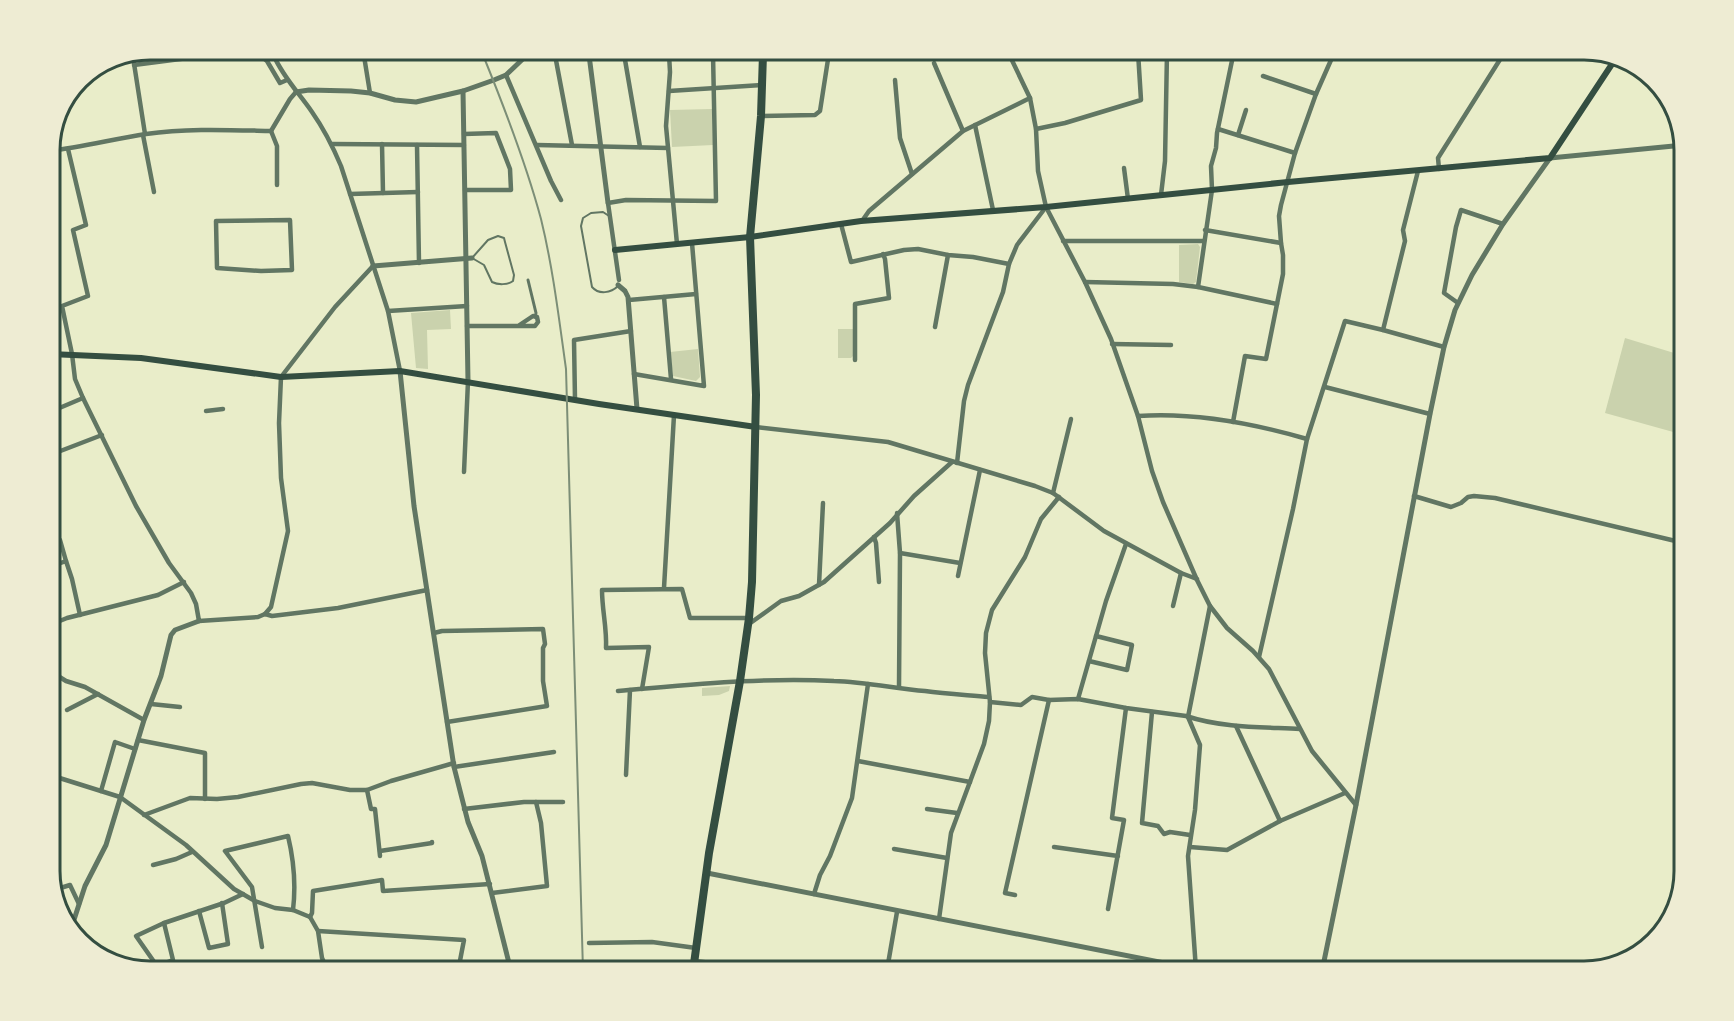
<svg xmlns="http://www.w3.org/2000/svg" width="1734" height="1021" font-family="Poppins,sans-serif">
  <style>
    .green { fill: #cad2ad }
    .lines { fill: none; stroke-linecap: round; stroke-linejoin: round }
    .service { stroke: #617663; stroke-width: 2 }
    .pedestrian { stroke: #617663; stroke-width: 3 }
    .minor { stroke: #617663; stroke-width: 4.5 }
    .tertiary { stroke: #617663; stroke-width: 5 }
    .secondary { stroke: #344e41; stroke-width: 6 }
    .trunk { stroke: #344e41; stroke-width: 8 }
    .rail { stroke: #7c8e77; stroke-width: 2 }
    .rim { fill: none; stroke: #344e41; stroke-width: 3 }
  </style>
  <rect width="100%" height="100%" fill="#e9edc9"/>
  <!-- green -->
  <g class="green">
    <polygon points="712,109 713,145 672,147 670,110"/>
    <polygon points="1198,244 1200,247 1196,282 1193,284 1179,282 1179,245"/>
    <polygon points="450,310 451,329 427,330 428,369 416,368 411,313"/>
    <polygon points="838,329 853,329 853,356 851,358 838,358"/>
    <polygon points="1625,338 1684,356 1684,435 1605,413"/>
    <polygon points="698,349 700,377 696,381 673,376 670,352"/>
    <polygon points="730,686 729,691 719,695 702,696 702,688"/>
  </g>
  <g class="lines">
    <!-- service -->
    <g class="service">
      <path d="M609 216 603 212 591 213 583 218 581 226 592 287C599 295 611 293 618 286"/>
      <path d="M498 236 504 238 505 242 514 275 513 281C508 285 498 285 492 282L484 265 472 258 488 240Z"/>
    </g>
    <!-- pedestrian -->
    <polyline class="pedestrian" points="528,280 536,313 535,317"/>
    <!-- minor -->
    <g class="minor">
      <polyline points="1008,52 1030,98 1036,129 1038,171 1046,207 1085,282 1111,339 1138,416 1152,471 1163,502 1197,580 1210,606 1227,628 1253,651 1269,669 1312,751 1356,805"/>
      <polyline points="624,54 640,147"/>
      <polyline points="669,54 670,72 666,126 677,244"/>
      <polyline points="555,55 572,145"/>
      <polyline points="261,56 267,61 280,83 287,80"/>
      <path d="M274 56C283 77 299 93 312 112 324 129 333 147 341 166L388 311 400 371"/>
      <polyline points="364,56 370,93"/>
      <polyline points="133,57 145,134"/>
      <polyline points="934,63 963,131"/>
      <polyline points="134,65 188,58 240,56"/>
      <polyline points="506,75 551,181 561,200"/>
      <polyline points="1263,76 1316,94"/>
      <polyline points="895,80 900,138 912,174"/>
      <polyline points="669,91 762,85"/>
      <polyline points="761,116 815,115 820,111 829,53"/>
      <polyline points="975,125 993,210"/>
      <polyline points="1036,129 1065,123 1141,100 1138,52"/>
      <polyline points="1218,129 1295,153"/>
      <polyline points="271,131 277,146 277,185"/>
      <polyline points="271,131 290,99 296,92"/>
      <polyline points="464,134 496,133 510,169 511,190 465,190"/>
      <polyline points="143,135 154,192"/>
      <polyline points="1238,135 1246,110"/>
      <polyline points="332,144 464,145"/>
      <polyline points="382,144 383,193"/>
      <polyline points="417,145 419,263"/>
      <polyline points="537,145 668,148"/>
      <polyline points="68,149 86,225 73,230 88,296 62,306 72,354 75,379 83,398 136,506 169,563 191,593 196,604 199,621 258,617 265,614 272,616 338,608 427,590"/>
      <path d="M50 151C82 147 114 139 146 134 187 128 229 130 271 131"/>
      <polyline points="1124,168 1128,199"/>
      <polyline points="1439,169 1438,158 1506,50"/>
      <polyline points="350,194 418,192"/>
      <polyline points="1161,195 1165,161 1167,52"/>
      <polygon points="290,220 292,270 261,271 217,268 216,221"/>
      <polyline points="862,221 869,211 963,131 1030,98"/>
      <polyline points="841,224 851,262 904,250 918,249 948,255 973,257 1009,264"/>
      <polyline points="1205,230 1281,243"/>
      <polyline points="1063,241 1204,241"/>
      <polyline points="619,280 608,203 626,200 716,201 713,54"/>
      <polyline points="1085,282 1173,284 1198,287 1277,304"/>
      <polyline points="1198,287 1212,190 1211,166 1216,148 1217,133 1234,51"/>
      <polyline points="664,297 671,379"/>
      <polyline points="629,300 696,294"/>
      <polyline points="1458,303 1444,293 1456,227 1461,210 1503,224"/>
      <polyline points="388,311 467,306"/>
      <polyline points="467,326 518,326 533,316 537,317 538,322 535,326 518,326"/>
      <polyline points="935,327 948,255"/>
      <polyline points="1383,330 1405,241 1403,230 1418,171"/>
      <polyline points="50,335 54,354"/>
      <polyline points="1112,344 1171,345"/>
      <polyline points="855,360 855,304 889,298 885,259 883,254"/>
      <polyline points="634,374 704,386 692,243"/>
      <polyline points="1325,387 1430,414"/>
      <polyline points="575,400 574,340 631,331"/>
      <polyline points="206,411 223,409"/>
      <polyline points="50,412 83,398"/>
      <path d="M1138 416C1195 412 1252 423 1307 439"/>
      <polyline points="1233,422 1245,356 1266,359 1283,274 1283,255 1281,243 1279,216 1281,205 1295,153 1316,94 1335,51"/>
      <polyline points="756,427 888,442 1035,486 1053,493 1104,531 1181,573 1197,579"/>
      <polyline points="50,455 102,435"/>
      <polyline points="957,463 964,401 968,385 1003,292 1009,264 1017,245 1046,207"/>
      <polyline points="464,472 468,381"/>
      <polyline points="1053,493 1071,419"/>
      <polyline points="1414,496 1451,507 1461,503 1468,497 1474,496 1495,498 1684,543"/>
      <polyline points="897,513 900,553 899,687"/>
      <polyline points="874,537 876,543 879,582"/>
      <polyline points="50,544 60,540 66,561"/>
      <polyline points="900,553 960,563"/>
      <polyline points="50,567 66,561 72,579 80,615"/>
      <polyline points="958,576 980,470"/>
      <polyline points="819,585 823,503"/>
      <polyline points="664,588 674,415"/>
      <polyline points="1173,606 1181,573"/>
      <polyline points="265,614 271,607 288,531 281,478 279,423 281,377 335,307 373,266"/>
      <polyline points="749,624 781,601 799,596 824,582 890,523 914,496 952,462"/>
      <polyline points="50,625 67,618 158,595 184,582"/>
      <polyline points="434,633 442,631 543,629 545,644 543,648 543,681 547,706 447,722"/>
      <polyline points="1259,657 1293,509 1307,439 1345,321 1383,330 1444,347"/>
      <polyline points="1089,661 1127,670 1132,645 1096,636"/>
      <polyline points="50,671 66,681 85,687 144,720"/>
      <path d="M642 689 649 647 606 648C607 628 602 610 602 590L682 589 690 618H749"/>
      <path d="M618 691C690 685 762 677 834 681 864 682 894 688 925 691 946 694 968 695 989 697"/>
      <polyline points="1078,699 1106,601 1126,544"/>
      <path d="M990 702 1021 705 1032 697 1049 700 1078 699 1126 708 1186 716C1222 728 1263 727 1300 729"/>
      <polyline points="151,704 180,707"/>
      <polyline points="67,710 98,694"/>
      <polyline points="1152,712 1142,823 1158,826 1164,834 1170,832 1190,835"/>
      <polyline points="1236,726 1280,821"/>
      <polyline points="138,740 205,753 205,799"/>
      <polyline points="858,761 970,782"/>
      <polyline points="454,767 554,752"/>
      <polyline points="50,775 120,797 186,845 234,889 255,901 275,908 293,910 310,917 318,931 322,958 328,971"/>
      <polyline points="626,775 630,690"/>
      <polyline points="367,790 371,809 375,809 380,856"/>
      <polyline points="101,791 115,742 135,749"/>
      <polyline points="464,809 524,802 563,802"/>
      <polyline points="927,809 957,813"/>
      <polyline points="144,815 190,798 217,799 238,797 301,784 312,783 350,790 367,790 391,781 454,763"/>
      <polyline points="1054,847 1118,856"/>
      <polyline points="1190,847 1227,850 1280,821 1345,793"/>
      <polyline points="894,849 947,858"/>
      <polyline points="380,851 432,843 432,842"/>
      <polyline points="153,865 176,859 192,852"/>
      <polyline points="54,890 70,885 79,904"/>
      <polyline points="492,893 547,886 541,823 536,802"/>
      <polyline points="814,894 820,875 830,856 852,798 868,684"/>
      <polyline points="1015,895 1005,893 1049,700"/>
      <polyline points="1108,909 1124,820 1112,818 1126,708"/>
      <polyline points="199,911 209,948 228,944 222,903"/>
      <polyline points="310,917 312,913 313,891 382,880 383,891 490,884"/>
      <polyline points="939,919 951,833 984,744 989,721 990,702 985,653 986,633 992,610 1025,557 1041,519 1059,497"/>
      <polygon points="164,923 173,960 157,966 136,936"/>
      <polyline points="164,923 224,903 243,894"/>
      <polyline points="318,931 464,940 458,971"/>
      <polyline points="589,943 652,942 696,948"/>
      <path d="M262 947 252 887 225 851 288 836C294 861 296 885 293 910"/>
      <polyline points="694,961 739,966 762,971"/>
      <polyline points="888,964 897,912"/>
      <polyline points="1196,970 1188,856 1195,810 1200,745 1188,717 1210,606"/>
    </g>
    <!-- tertiary -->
    <g class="tertiary">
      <polyline points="589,55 608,203"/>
      <polyline points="463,91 468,381"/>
      <polyline points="296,92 309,90 351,91 370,93 395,100 416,102 463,91 494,80 506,75 527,55"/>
      <polyline points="373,266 472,258"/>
      <polyline points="618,285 625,291 628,297 637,409"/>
      <polyline points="400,371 414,506 454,767 468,822 482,856 511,971"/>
      <polyline points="707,873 1205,971"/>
      <polyline points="71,929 85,886 106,845 144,720 161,676 171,635 175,630 199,621"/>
      <polyline points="1322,971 1356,805 1430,414 1444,347 1455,310 1472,275 1503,224 1550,158 1684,145"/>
    </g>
    <!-- secondary -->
    <g class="secondary">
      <polyline points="615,250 750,237 861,221 1046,207 1288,182 1550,158 1616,58"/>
      <polyline points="50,354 141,358 281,377 400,371 599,404 756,427"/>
    </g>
    <!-- trunk -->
    <polyline class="trunk" points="693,971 709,853 740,681 749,618 752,582 756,395 750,237 761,116 763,54"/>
    <!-- rail -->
    <path class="rail" d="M483 55C505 109 526 163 541 219 553 268 559 319 566 369L583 971"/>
  </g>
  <!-- crop -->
  <path d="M0 0H1734V1021H0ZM150 60H1584A90 90 0 0 1 1674 150V871A90 90 0 0 1 1584 961H150A90 90 0 0 1 60 871V150A90 90 0 0 1 150 60Z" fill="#eeecd3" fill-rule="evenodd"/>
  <path class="rim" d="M150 60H1584A90 90 0 0 1 1674 150V871A90 90 0 0 1 1584 961H150A90 90 0 0 1 60 871V150A90 90 0 0 1 150 60Z"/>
</svg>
